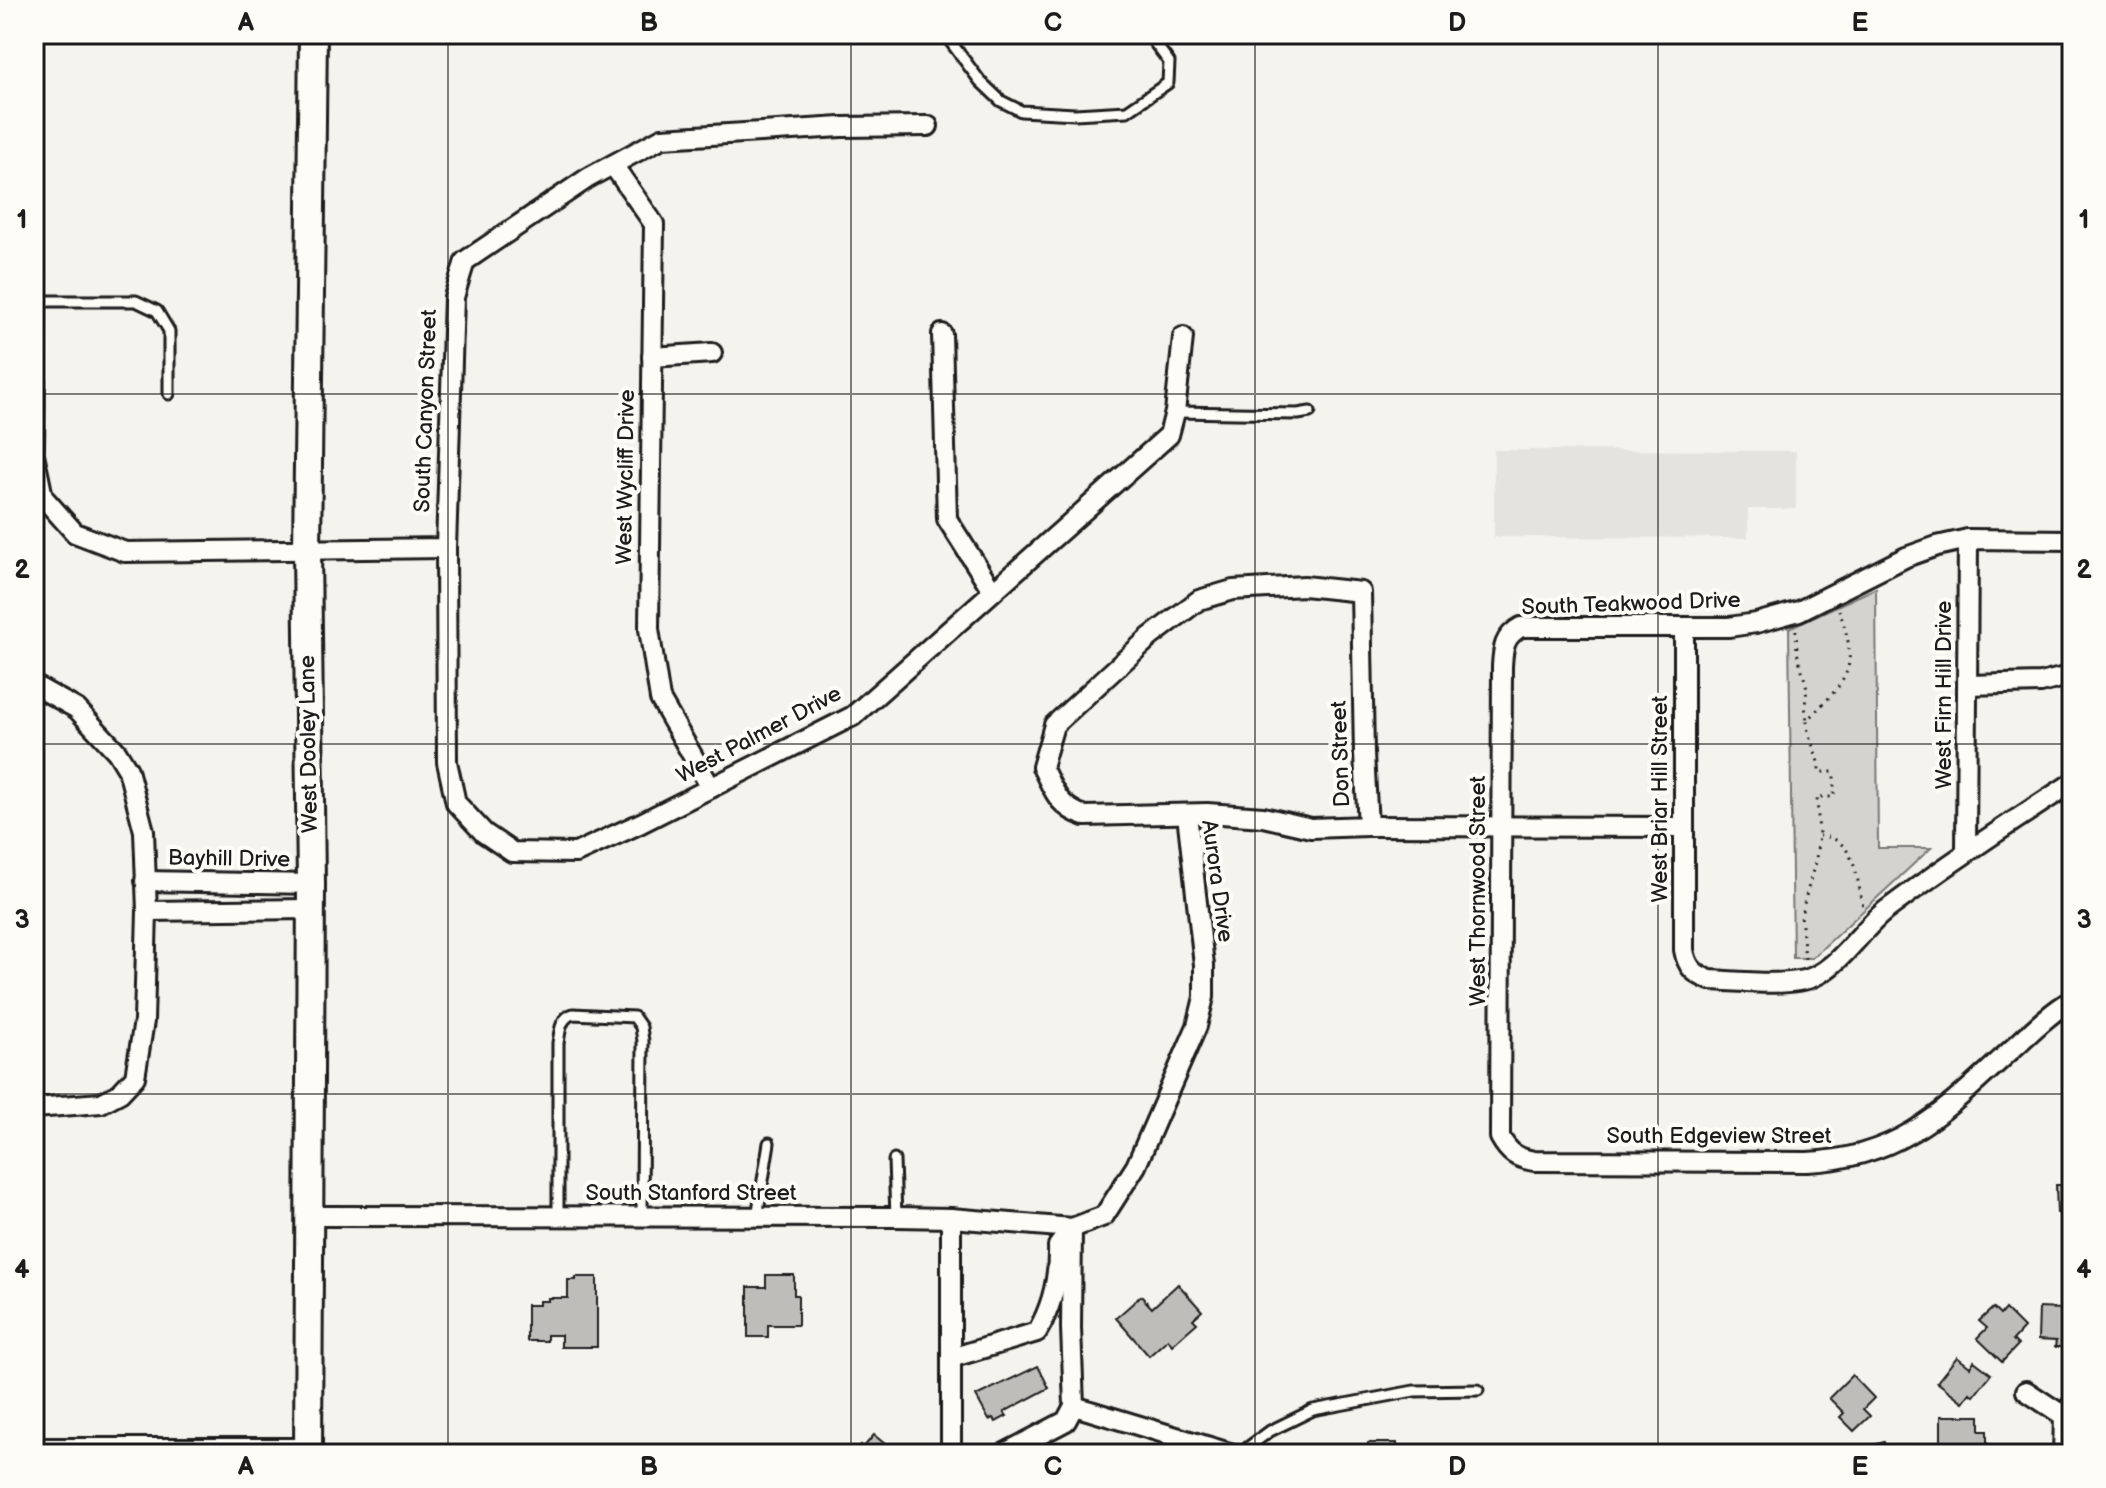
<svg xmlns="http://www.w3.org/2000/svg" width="2106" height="1488" font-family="'Balsamiq Sans',sans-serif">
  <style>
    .built { fill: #e4e3de }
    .green { fill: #d4d3cf; stroke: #787876; stroke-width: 2 }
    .building { fill: #bebdba; stroke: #1c1c1c; stroke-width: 2 }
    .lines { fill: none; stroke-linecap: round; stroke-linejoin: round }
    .lane-casing { stroke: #1c1c1c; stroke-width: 15 }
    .street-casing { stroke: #1c1c1c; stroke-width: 24 }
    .secondary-casing { stroke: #1c1c1c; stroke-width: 32 }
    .path { stroke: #1c1c1c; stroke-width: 3; stroke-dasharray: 2 6; stroke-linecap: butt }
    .lane { stroke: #fdfcf7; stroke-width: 9 }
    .street { stroke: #fdfcf7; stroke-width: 18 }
    .secondary { stroke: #fdfcf7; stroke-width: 26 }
    .grid { fill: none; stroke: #1c1c1c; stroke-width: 2; stroke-opacity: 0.55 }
    .labels { text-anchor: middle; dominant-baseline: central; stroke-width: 8; stroke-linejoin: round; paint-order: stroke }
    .street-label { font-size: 22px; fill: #1c1c1c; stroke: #fdfcf7 }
    .neatline { fill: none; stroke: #1c1c1c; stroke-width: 3 }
    .grid-label { font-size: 26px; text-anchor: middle; font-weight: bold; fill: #1c1c1c }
  </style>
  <rect width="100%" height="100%" fill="#f4f3ee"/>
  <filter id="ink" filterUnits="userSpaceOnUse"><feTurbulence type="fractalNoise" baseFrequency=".0125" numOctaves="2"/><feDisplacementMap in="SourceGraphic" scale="16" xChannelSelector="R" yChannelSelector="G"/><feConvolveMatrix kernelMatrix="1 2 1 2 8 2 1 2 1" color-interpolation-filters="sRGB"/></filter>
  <g filter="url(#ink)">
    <!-- built -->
    <polygon class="built" points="1494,450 1796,451 1796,509 1748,509 1748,538 1494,537"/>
    <!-- green -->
    <polygon class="green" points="1876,588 1878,848 1931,848 1812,958 1793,958 1789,628"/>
    <!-- building -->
    <g class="building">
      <polygon points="2056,1185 2071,1185 2072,1213 2057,1213"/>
      <polygon points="766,1275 794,1275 794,1295 798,1295 798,1325 768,1325 768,1337 748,1337 748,1287 766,1287"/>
      <polygon points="576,1277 597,1277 597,1347 561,1347 561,1335 547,1335 547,1341 527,1341 527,1305 539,1305 539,1301 548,1301 548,1298 568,1298 568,1280 576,1280"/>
      <polygon points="1178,1284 1202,1311 1193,1319 1197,1323 1172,1345 1168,1339 1149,1356 1116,1318 1141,1296 1152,1308"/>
      <polygon points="2062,1304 2072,1305 2072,1347 2055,1347 2056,1341 2038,1340 2039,1308 2062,1309"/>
      <polygon points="1993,1308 2000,1315 2005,1309 2024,1328 2013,1340 2018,1345 2002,1362 1977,1338 1987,1328 1979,1321"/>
      <polygon points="1957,1357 1970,1367 1974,1361 1991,1374 1974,1396 1970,1393 1963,1402 1937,1382"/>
      <polygon points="1038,1366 1049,1388 1004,1412 1007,1416 996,1422 993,1418 989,1420 976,1396"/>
      <polygon points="1852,1375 1874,1398 1863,1409 1870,1416 1854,1431 1840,1417 1844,1413 1829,1398"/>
      <polygon points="1941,1416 1980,1416 1980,1431 1987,1431 1987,1451 1941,1451"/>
      <polygon points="874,1435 895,1452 894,1454 854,1454 861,1445 863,1448"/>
      <polygon points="1884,1442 1886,1450 1902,1446 1904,1454 1864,1454 1863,1448"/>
      <polygon points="1368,1443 1397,1443 1397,1454 1369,1454"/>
    </g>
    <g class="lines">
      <!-- lane casing -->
      <g class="lane-casing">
        <g id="lane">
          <polyline points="948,34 950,41 980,81 1001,101 1021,111 1075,114 1127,111 1168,83 1169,62 1148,34"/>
          <polyline points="36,301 136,301 157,311 169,331 169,394"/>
          <polyline points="1175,412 1298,414 1310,412"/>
          <polyline points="894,1160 896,1217"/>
          <path d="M558 1216V1043C560 1032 560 1018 573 1014L634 1017 641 1027 643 1041 642 1217"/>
          <polyline points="757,1217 769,1143"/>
          <polyline points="1239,1454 1270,1431 1313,1410 1414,1391 1478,1390"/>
        </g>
      </g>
      <!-- street casing -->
      <g class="street-casing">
        <g id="street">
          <polyline points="613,165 654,224 649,629 660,699 711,788"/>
          <polyline points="34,273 36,282 34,448"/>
          <polyline points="942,334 947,519 992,590"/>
          <polyline points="652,357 712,353"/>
          <polyline points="34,454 43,497 75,533 125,552 446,548 454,297 465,261 588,178 662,138 841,127 928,126"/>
          <path d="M2072 540 1968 539 1937 546 1906 557 1799 611 1756 623 1729 627H1521C1504 636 1503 648 1502 666L1500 1137C1509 1153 1516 1158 1534 1161L1807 1162C1906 1158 1951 1104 2020 1042 2036 1027 2053 1011 2072 1000"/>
          <polyline points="446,548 447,762 456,803 484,833 512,852 576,853 641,823 853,716 1169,435 1175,412 1183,337"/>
          <path d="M1304 586 1361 592 1364 754 1368 826 1311 828 1263 817 1207 813 1085 816C1058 807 1054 791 1042 767L1054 725 1150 637 1199 600 1233 590Z"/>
          <path d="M1684 627V950C1687 967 1694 974 1710 980 1735 981 1792 987 1813 977 1843 963 1860 931 1885 911 1946 865 2008 824 2072 783"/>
          <polyline points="34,685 77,709 117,752 128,770 144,831 147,911 144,1021 135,1077 120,1093 101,1103 34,1108"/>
          <polyline points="1968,685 2041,683 2072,675"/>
          <polyline points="1368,826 1684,827"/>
          <polyline points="1966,851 1968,539"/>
          <polyline points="145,881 311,884"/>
          <polyline points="147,911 311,909"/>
          <polyline points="309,1216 896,1217 951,1218 1072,1228 1104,1216 1136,1166 1197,1026 1204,997 1204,965 1187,814"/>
          <polyline points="951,1218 951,1454"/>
          <polyline points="1072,1228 1071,1328 1074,1406"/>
          <path d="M951 1358 1037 1332C1053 1305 1059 1278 1058 1246L1072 1228"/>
          <polyline points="2026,1391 2064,1416"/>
          <polyline points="1074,1406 1233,1454"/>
          <polyline points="34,1448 308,1448"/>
          <polyline points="1003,1454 1066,1421 1074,1406"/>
          <polyline points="2063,1454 2064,1416 2072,1404"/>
        </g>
      </g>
      <!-- secondary casing -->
      <g class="secondary-casing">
        <polyline id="secondary" points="308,1454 311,884 307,550 313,34"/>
      </g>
      <!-- path -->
      <g class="path">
        <polyline points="1796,630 1797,652 1807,688 1805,706 1807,720"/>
        <path d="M1819 836C1856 836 1857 881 1863 907"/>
        <path d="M1805 959 1801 915 1816 859 1819 836 1817 797H1834V772H1819C1819 752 1806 738 1807 720 1849 678 1860 670 1839 610"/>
      </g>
      <!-- lane -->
      <use href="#lane" class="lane"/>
      <!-- street -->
      <use href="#street" class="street"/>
      <!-- secondary -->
      <use href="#secondary" class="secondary"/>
    </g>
  </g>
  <!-- grid -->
  <path class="grid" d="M448 34V1454M851 34V1454M1255 34V1454M1658 34V1454M34 394H2072M34 744H2072M34 1094H2072"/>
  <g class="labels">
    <!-- street labels -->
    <g class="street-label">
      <text transform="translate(426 411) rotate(-88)">South Canyon Street</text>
      <text transform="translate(626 477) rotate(-89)">West Wycliff Drive</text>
      <text transform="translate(1631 604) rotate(-2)">South Teakwood Drive</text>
      <text transform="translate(1944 695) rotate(-90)">West Firn Hill Drive</text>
      <text transform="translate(759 735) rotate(-28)">West Palmer Drive</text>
      <text transform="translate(309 744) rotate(-91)">West Dooley Lane</text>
      <text transform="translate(1341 754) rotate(-92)">Don Street</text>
      <text transform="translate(1660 799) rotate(-90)">West Briar Hill Street</text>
      <text transform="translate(229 859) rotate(1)">Bayhill Drive</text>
      <text transform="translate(1217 881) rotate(82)">Aurora Drive</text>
      <text transform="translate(1478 891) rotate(-90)">West Thornwood Street</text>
      <text x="1719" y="1136">South Edgeview Street</text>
      <text x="691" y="1193">South Stanford Street</text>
    </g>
  </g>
  <!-- margin -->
  <rect width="2106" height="1488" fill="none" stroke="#fdfcf7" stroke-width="88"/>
  <rect x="44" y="44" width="2018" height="1400" class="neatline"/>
  <g class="grid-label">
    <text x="246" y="31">A</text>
    <text x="649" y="31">B</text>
    <text x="1053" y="31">C</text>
    <text x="1457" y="31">D</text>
    <text x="1860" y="31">E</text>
    <text x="22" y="228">1</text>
    <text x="2084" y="228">1</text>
    <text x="22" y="578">2</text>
    <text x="2084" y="578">2</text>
    <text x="22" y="928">3</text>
    <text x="2084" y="928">3</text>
    <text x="22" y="1278">4</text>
    <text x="2084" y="1278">4</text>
    <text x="246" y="1475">A</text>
    <text x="649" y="1475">B</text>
    <text x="1053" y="1475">C</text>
    <text x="1457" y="1475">D</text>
    <text x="1860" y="1475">E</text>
  </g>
</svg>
